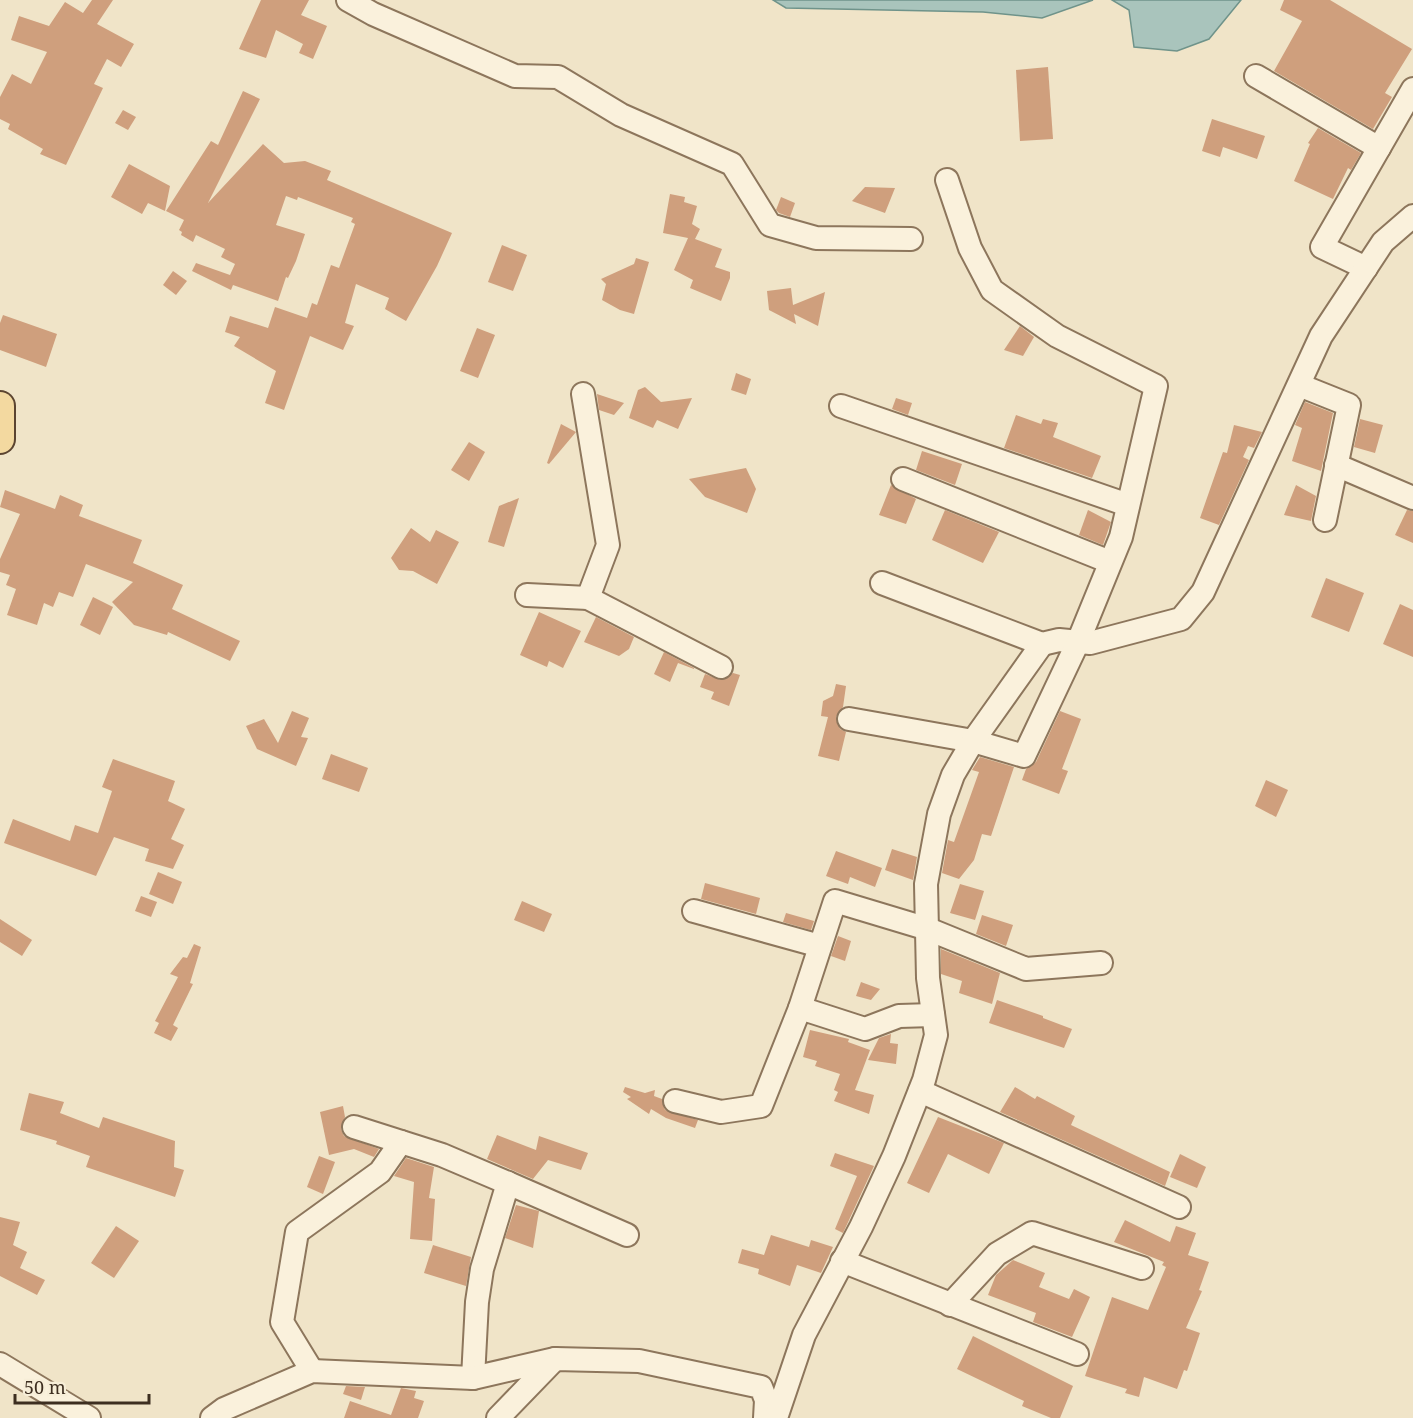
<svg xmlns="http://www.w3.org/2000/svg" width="1413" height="1418" font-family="'Noto Serif',serif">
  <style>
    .water { fill: #a9c4bc; stroke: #6f938a; stroke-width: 1.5 }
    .building { fill: #cf9f7d }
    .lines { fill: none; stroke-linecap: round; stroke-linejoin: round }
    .minor-casing { stroke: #8d765c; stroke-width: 26 }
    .major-casing { stroke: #5b4430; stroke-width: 32 }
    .minor { stroke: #faf1dc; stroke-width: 22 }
    .major { stroke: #f3d9a0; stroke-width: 28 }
  </style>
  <rect width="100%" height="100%" fill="#f0e4c8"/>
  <!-- water -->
  <g class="water">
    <polygon points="773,0 1093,0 1042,18 983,12 786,8"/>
    <polygon points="1112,0 1241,0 1209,39 1177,51 1134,47 1129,10"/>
  </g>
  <!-- building -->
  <g class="building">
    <polygon points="92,0 113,0 97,24 134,44 121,67 107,59 94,84 103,88 66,165 40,154 43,149 8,129 10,124 0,119 0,97 12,74 31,84 47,52 11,40 19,16 49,26 65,2 83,13"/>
    <polygon points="261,0 309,0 301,15 327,26 313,59 299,53 303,44 276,30 266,58 239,49"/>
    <polygon points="1284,0 1330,0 1412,49 1385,93 1392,97 1373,129 1274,71 1302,21 1280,10"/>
    <polygon points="1048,67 1053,139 1020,141 1016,70"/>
    <polygon points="243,91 260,99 208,203 263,144 284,163 305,161 331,171 327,180 452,233 437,266 406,321 385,309 389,298 356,284 345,323 354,326 343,350 310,336 284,410 265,403 276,371 234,346 240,337 225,332 230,316 268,328 275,307 307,318 312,303 317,305 331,265 339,268 355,224 351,222 353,218 298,197 297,200 286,196 276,225 305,234 296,261 288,278 286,277 278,301 233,285 231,290 192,271 196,263 230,275 235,264 221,257 225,249 196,235 193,242 181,235 182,232 179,230 184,220 166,211 211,141 218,145"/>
    <polygon points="123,110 136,117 128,130 115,123"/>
    <polygon points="1212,119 1265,136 1257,159 1223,147 1220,157 1202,151"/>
    <polygon points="1318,128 1361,153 1351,170 1348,168 1333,199 1294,181 1310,144 1308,143"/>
    <polygon points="129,164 170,186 165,211 148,203 142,214 111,197"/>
    <polygon points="865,187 895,188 885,213 852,201"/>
    <polygon points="670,194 685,197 684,202 697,206 692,224 700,229 695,239 722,249 715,267 730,272 730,278 721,301 690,288 693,280 674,270 688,238 663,233"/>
    <polygon points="781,197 795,203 790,217 779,213 776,210"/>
    <polygon points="502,245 527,255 513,291 488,282"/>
    <polygon points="636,258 649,262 634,314 620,310 602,300 606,284 601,279 634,264"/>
    <polygon points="173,271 187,281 176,295 163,285"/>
    <polygon points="791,288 793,305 825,292 818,326 794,314 796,324 769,310 767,291"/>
    <polygon points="3,315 57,334 46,367 0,350 0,323"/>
    <polygon points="1020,326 1034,337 1023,356 1004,350"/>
    <polygon points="477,328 495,335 478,378 460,371"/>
    <polygon points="736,373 751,379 746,395 731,390"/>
    <polygon points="645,387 661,402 692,398 678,429 657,420 653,428 629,418 638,390"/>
    <polygon points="597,394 624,403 614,415 599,410"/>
    <polygon points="896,398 912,403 908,415 892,409"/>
    <polygon points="1305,402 1333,413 1321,471 1292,461 1302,428 1295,425"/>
    <polygon points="1016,415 1041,424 1043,419 1058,423 1053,437 1101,456 1092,478 1004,448"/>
    <polygon points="1360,419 1383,425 1375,453 1354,447"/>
    <polygon points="561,424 576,432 549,464 547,463"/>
    <polygon points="1234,425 1262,432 1254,448 1248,446 1243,457 1249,460 1219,525 1200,518 1223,452 1227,453"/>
    <polygon points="469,442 485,452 469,481 451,470"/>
    <polygon points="922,451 962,464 955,485 916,470"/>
    <polygon points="746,468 756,489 747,513 705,497 689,479"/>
    <polygon points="891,485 916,499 906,524 879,515"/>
    <polygon points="1296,485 1316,496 1311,521 1284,515"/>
    <polygon points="5,490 55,509 60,495 83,505 79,516 142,540 133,563 183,585 172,609 240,641 230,661 168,632 167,635 134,625 112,602 133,582 86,564 73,597 59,592 53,607 44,603 37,625 7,615 16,589 6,585 10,575 0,572 0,559 20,514 0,507"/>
    <polygon points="519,498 504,547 488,542 499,506"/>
    <polygon points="945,510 999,532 983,563 932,540"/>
    <polygon points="1088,510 1111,522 1103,545 1079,535"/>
    <polygon points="1407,510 1413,511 1413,543 1395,535"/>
    <polygon points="411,528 430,542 436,530 459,542 437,584 413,571 399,570 391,558"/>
    <polygon points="1326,578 1364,593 1349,632 1311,617"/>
    <polygon points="93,597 113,607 100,635 80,625"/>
    <polygon points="1400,604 1413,610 1413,657 1383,644"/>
    <polygon points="539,612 581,631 563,668 549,661 547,667 520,655"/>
    <polygon points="596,617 634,637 629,649 619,656 584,642"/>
    <polygon points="664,652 694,668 694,669 678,663 670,682 654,674"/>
    <polygon points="733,673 740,675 729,706 711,699 714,692 700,687 705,674 721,680"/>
    <polygon points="836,684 846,686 843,707 836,717 840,729 846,732 839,761 818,756 828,717 821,716 823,701 833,696"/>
    <polygon points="292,711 309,718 301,737 308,738 296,766 257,749 246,726 264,719 278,743"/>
    <polygon points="1060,711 1081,719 1062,769 1068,771 1059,794 1022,780 1026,769 1036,762"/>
    <polygon points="331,754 368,768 359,792 322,779"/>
    <polygon points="980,757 1014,767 991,836 982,834 974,860 959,879 942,873 948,840 954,842 979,772 972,770"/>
    <polygon points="113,759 175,781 168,801 185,809 171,839 184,845 173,869 145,861 149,849 114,837 96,876 4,843 13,819 70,841 75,825 98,833 112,791 102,787"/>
    <polygon points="1266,780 1288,790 1276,817 1255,806"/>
    <polygon points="892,849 917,857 913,880 885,870"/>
    <polygon points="836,851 882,868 875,887 850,877 848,884 826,876"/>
    <polygon points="158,872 182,882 173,904 149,894"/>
    <polygon points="705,883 760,898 756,914 701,899"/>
    <polygon points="960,884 984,891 975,920 950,913"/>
    <polygon points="141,896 157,902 151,917 135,911"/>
    <polygon points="522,901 552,914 544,932 514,920"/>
    <polygon points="786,913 814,921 811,930 783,922"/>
    <polygon points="982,915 1013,925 1006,946 976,934"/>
    <polygon points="0,919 32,940 22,956 0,942"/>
    <polygon points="838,936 851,941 845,961 831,956"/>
    <polygon points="194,944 201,947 190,983 193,984 173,1025 178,1028 171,1041 154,1033 159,1023 155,1021 178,977 170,974 183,957 187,958"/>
    <polygon points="941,949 1000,973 992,1004 959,993 962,981 941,974"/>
    <polygon points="861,982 880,989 871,1000 856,996"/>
    <polygon points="997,1000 1043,1016 1043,1018 1072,1029 1064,1048 989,1023"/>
    <polygon points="810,1030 849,1039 848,1042 870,1050 855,1090 874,1095 869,1114 834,1101 838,1092 834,1090 840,1074 815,1066 817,1061 803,1057"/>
    <polygon points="891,1034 890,1043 898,1044 896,1064 868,1060 879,1038"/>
    <polygon points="625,1087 645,1093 655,1090 654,1096 662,1099 665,1110 698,1120 695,1128 666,1118 651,1109 649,1114 627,1099 631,1097 623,1092"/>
    <polygon points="1015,1087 1035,1099 1037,1096 1075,1116 1071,1125 1170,1172 1165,1186 1000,1112"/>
    <polygon points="29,1093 64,1102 60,1113 99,1128 103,1117 175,1141 174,1167 184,1170 175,1197 86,1167 90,1156 56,1144 57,1141 20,1130"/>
    <polygon points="343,1106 345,1117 341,1129 344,1136 379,1149 374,1157 354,1149 329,1155 320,1112"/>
    <polygon points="938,1117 1004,1143 989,1174 948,1154 929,1193 907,1183"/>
    <polygon points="497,1135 536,1150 539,1136 588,1153 581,1170 548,1160 533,1179 487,1159"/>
    <polygon points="835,1153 874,1166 843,1233 835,1229 857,1176 830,1166"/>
    <polygon points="1180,1154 1206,1167 1197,1188 1170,1177"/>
    <polygon points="319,1156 335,1162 323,1194 307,1187"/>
    <polygon points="406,1158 434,1167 429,1198 435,1199 432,1241 410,1239 414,1182 394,1176"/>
    <polygon points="516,1205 539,1211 533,1248 505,1238"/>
    <polygon points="0,1217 20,1222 13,1245 27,1252 20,1268 45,1280 37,1295 0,1276"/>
    <polygon points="1125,1220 1170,1242 1176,1226 1196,1233 1188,1255 1209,1262 1199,1290 1202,1291 1186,1328 1200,1333 1187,1371 1184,1370 1177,1389 1144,1377 1139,1397 1125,1393 1127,1389 1085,1376 1112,1297 1148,1310 1166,1267 1162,1265 1164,1262 1114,1242"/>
    <polygon points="116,1226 139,1241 114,1278 91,1263"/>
    <polygon points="771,1235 809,1247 811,1240 833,1247 821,1273 797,1265 790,1286 758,1274 759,1269 738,1263 742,1249 764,1255"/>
    <polygon points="433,1245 471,1257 466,1286 424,1273"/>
    <polygon points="1013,1260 1045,1273 1039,1287 1069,1299 1074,1289 1090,1297 1072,1337 1033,1322 1036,1313 988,1295 996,1275"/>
    <polygon points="973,1336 1073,1386 1060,1418 1051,1418 1022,1406 1024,1401 957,1369"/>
    <polygon points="346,1386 365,1387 361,1400 343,1394"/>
    <polygon points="401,1388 416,1391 414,1398 424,1401 418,1418 344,1418 350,1401 391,1415"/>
  </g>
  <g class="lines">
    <!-- minor casing -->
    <g class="minor-casing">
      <g id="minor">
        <polyline points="348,0 373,14 515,76 558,77 621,115 732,164 770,225 816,238 911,239"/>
        <polyline points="1256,76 1379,148"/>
        <polyline points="1366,268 1322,247 1413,89"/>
        <polyline points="1299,385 1349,405 1325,520"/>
        <polyline points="583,394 608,545 588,598"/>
        <polyline points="841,406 1128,505"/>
        <polyline points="1336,465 1413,498"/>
        <polyline points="903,479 1110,562"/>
        <polyline points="882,583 1042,644 1059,640 1090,643 1181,619 1203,592 1321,336 1383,242 1413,216"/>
        <polyline points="527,595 588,598 721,667"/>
        <polyline points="849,719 973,741 1024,756 1078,642 1121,537 1156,386 1057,336 992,290 970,248 947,180"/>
        <polyline points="694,911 820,946"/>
        <polyline points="800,1008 835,901 928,929 1026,969 1101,963"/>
        <polyline points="920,1091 1179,1207"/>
        <polyline points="675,1101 721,1112 761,1106 800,1008 865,1029 899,1016 933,1015"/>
        <polyline points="354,1127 442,1155 508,1183"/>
        <polyline points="842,1261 1077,1354"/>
        <polyline points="950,1305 997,1254 1032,1233 1142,1268"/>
        <polyline points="0,1364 89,1418"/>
        <polyline points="312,1371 282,1322 297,1232 380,1172 401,1142"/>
        <polyline points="473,1378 477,1302 482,1269 508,1183 627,1235"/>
        <polyline points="212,1418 224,1409 312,1371 473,1378 555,1359 639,1361 761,1387 766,1400 765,1418"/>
        <polyline points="498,1418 555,1359"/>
        <polyline points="776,1418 804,1335 861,1227 894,1156 924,1080 936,1035 928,978 926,884 939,814 953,775 973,741 1042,644"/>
      </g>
    </g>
    <!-- major casing -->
    <g class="major-casing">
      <polyline id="major" points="0,406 0,439"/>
    </g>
    <!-- minor -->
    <use href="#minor" class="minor"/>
    <!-- major -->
    <use href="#major" class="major"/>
  </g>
  <!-- scale -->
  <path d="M15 1394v9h134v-9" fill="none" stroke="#3d2e20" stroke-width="3"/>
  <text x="24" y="1394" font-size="18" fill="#3d2e20" stroke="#f7eed8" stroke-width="4.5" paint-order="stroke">50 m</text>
</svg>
